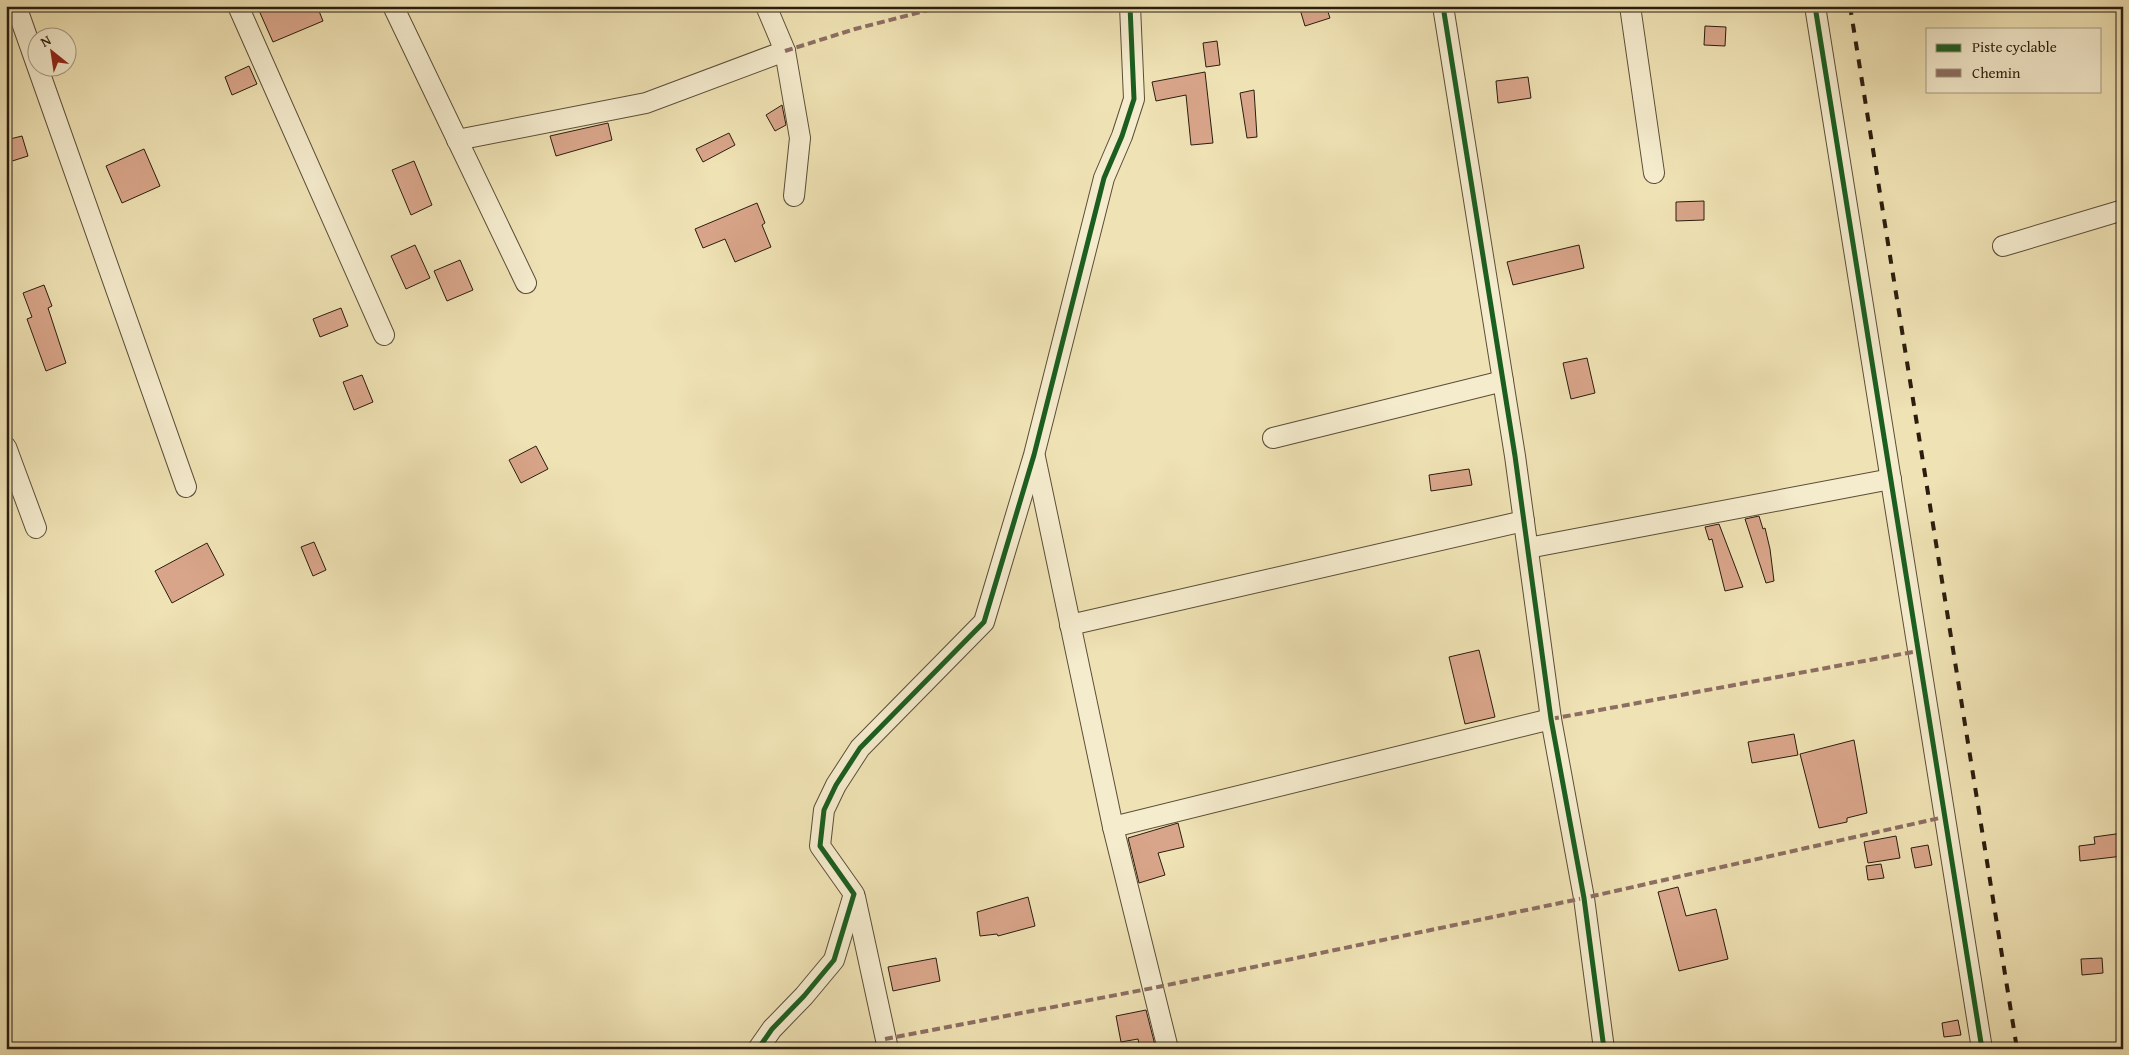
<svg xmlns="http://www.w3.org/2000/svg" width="2129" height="1055" font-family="'Gentium Book Plus',serif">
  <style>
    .building { fill: #d9a58a; stroke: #2a1d0e }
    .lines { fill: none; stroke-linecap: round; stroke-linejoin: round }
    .minor-casing { stroke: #5b4e38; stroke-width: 22 }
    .minor { stroke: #f5ecce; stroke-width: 20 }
    .rail { stroke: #2a1d0e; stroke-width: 4; stroke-dasharray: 9 9; stroke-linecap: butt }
    .quiet { stroke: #8d6e63; stroke-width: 4; stroke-dasharray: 8 4; stroke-linecap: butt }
    .cycleway-casing { stroke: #f5ecce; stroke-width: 8 }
    .cycleway { stroke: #1b5e20; stroke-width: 5 }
  </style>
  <rect width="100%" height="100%" fill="#efe2b4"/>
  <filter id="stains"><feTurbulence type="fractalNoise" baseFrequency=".004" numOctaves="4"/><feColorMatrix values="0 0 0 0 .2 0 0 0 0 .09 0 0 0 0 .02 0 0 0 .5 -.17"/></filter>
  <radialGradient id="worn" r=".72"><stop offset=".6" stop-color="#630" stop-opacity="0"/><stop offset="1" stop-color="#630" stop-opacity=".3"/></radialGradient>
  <!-- building -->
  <g class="building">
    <polygon points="257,6 317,6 323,21 273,42"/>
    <polygon points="1299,6 1326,6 1330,18 1305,26"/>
    <polygon points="1705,26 1726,27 1725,46 1704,45"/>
    <polygon points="1217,41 1220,65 1206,67 1203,43"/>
    <polygon points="249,66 257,84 232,95 225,77"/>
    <polygon points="1205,72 1213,143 1191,145 1186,95 1156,101 1152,82"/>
    <polygon points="1528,77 1531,98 1498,103 1496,81"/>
    <polygon points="1254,90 1257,137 1247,138 1240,93"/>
    <polygon points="782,105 786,125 775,131 766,115"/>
    <polygon points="608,123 612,140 556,156 550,136"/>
    <polygon points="729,133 735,145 703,162 696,149"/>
    <polygon points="22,136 28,156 6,163 6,140"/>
    <polygon points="144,149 160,186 122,203 106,166"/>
    <polygon points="414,161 432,205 411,215 392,170"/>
    <polygon points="1704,201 1704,220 1676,221 1676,202"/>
    <polygon points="757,203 765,223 762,225 771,247 735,262 725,239 703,248 695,229"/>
    <polygon points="415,245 430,278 406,289 391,256"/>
    <polygon points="1579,245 1584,268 1513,285 1507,262"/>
    <polygon points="460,260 473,290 447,301 434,271"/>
    <polygon points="44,285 52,306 48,308 66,363 46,371 27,319 32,317 23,293"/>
    <polygon points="341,308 348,326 320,337 313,319"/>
    <polygon points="1587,358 1595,393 1571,399 1563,363"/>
    <polygon points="362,375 373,402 354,410 343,382"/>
    <polygon points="536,446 548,469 521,483 509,460"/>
    <polygon points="1469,469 1472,485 1431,491 1429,475"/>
    <polygon points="1759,516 1763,529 1765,528 1770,549 1774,581 1766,583 1745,519"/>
    <polygon points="1719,524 1743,587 1725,591 1712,539 1709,540 1705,527"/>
    <polygon points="314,542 326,570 313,576 301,547"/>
    <polygon points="207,543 224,575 172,603 155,571"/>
    <polygon points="1479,650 1495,717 1465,724 1449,657"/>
    <polygon points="1794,734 1798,755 1752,763 1748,742"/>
    <polygon points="1854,740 1867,813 1847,818 1847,822 1819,828 1800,754"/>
    <polygon points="1178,823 1184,847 1158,853 1165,875 1139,883 1128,838"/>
    <polygon points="2123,833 2123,856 2080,861 2079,846 2095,844 2094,837"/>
    <polygon points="1896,836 1900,858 1868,863 1864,842"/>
    <polygon points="1928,845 1932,865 1915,868 1911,848"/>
    <polygon points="1881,864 1884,878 1868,880 1866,866"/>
    <polygon points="1678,887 1686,916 1716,909 1728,959 1679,971 1658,892"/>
    <polygon points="1028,897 1035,926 998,936 997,934 980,936 977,912"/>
    <polygon points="936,958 940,981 893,991 888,967"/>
    <polygon points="2102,958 2103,973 2082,975 2081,959"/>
    <polygon points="1146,1010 1156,1049 1140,1049 1138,1039 1121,1042 1116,1016"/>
    <polygon points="1958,1020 1961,1035 1944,1037 1942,1023"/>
  </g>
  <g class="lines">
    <!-- minor casing -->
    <g class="minor-casing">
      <g id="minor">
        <polyline points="16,6 186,487"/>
        <polyline points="238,6 384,335"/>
        <polyline points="393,6 526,283"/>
        <polyline points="766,6 785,51 800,138 794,196"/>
        <polyline points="1443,6 1515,456 1551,719 1584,898 1604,1049"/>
        <polyline points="1630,6 1654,173"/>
        <polyline points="1815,6 1982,1049"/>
        <polyline points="457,140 646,103 785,51"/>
        <polyline points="2003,246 2123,210"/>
        <polyline points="1273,438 1503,381"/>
        <polyline points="6,447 36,528"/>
        <polyline points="1035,457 1113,827 1168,1049"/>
        <polyline points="1528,548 1891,479"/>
        <polyline points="1070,625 1524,521"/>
        <polyline points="1113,827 1551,719"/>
        <polyline points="855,897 888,1049"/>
        <polyline points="758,1049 772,1029 804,996 834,960 854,894 820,846 824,810 836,785 860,748 984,622 1034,455 1104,178 1122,136 1134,99 1130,6"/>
      </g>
    </g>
    <!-- minor -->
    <use href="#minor" class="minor"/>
    <!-- rail -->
    <polyline class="rail" points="1850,6 2017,1049"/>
    <!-- quiet -->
    <g class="quiet">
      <polyline points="785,51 855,29 944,6"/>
      <polyline points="1551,719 1918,651"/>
      <polyline points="885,1039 1153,988 1584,898 1944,817"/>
    </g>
    <!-- cycleway casing -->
    <g class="cycleway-casing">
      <g id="cycleway">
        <polyline points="1443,6 1515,456 1551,719 1584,898 1604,1049"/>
        <polyline points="1815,6 1982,1049"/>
        <polyline points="758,1049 772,1029 804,996 834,960 854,894 820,846 824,810 836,785 860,748 984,622 1034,455 1104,178 1122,136 1134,99 1130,6"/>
      </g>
    </g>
    <!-- cycleway -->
    <use href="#cycleway" class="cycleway"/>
  </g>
  <!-- margin -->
  <rect width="2129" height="1055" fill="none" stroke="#efe2b4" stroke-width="25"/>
  <rect x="8" y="8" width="2114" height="1040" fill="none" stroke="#2a1d0e" stroke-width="2.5"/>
  <rect x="12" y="12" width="2104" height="1030" fill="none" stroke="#2a1d0e"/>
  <!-- legend -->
  <rect x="1926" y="28" width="175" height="65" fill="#f5ecce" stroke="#a49981"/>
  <rect x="1936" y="44" width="25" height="8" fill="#1b5e20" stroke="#a49981"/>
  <text x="1972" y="52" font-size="15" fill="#2a1d0e">Piste cyclable</text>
  <rect x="1936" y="69" width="25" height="8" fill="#8d6e63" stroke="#a49981"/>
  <text x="1972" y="78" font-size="15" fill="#2a1d0e">Chemin</text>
  <!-- north arrow -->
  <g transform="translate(52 52) rotate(330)"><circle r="24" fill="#f5ecce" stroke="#a49981"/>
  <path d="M0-4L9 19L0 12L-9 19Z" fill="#8f2418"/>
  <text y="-8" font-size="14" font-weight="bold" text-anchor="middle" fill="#2a1d0e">N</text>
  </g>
  <rect width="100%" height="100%" filter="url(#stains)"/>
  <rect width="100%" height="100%" fill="url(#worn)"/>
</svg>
